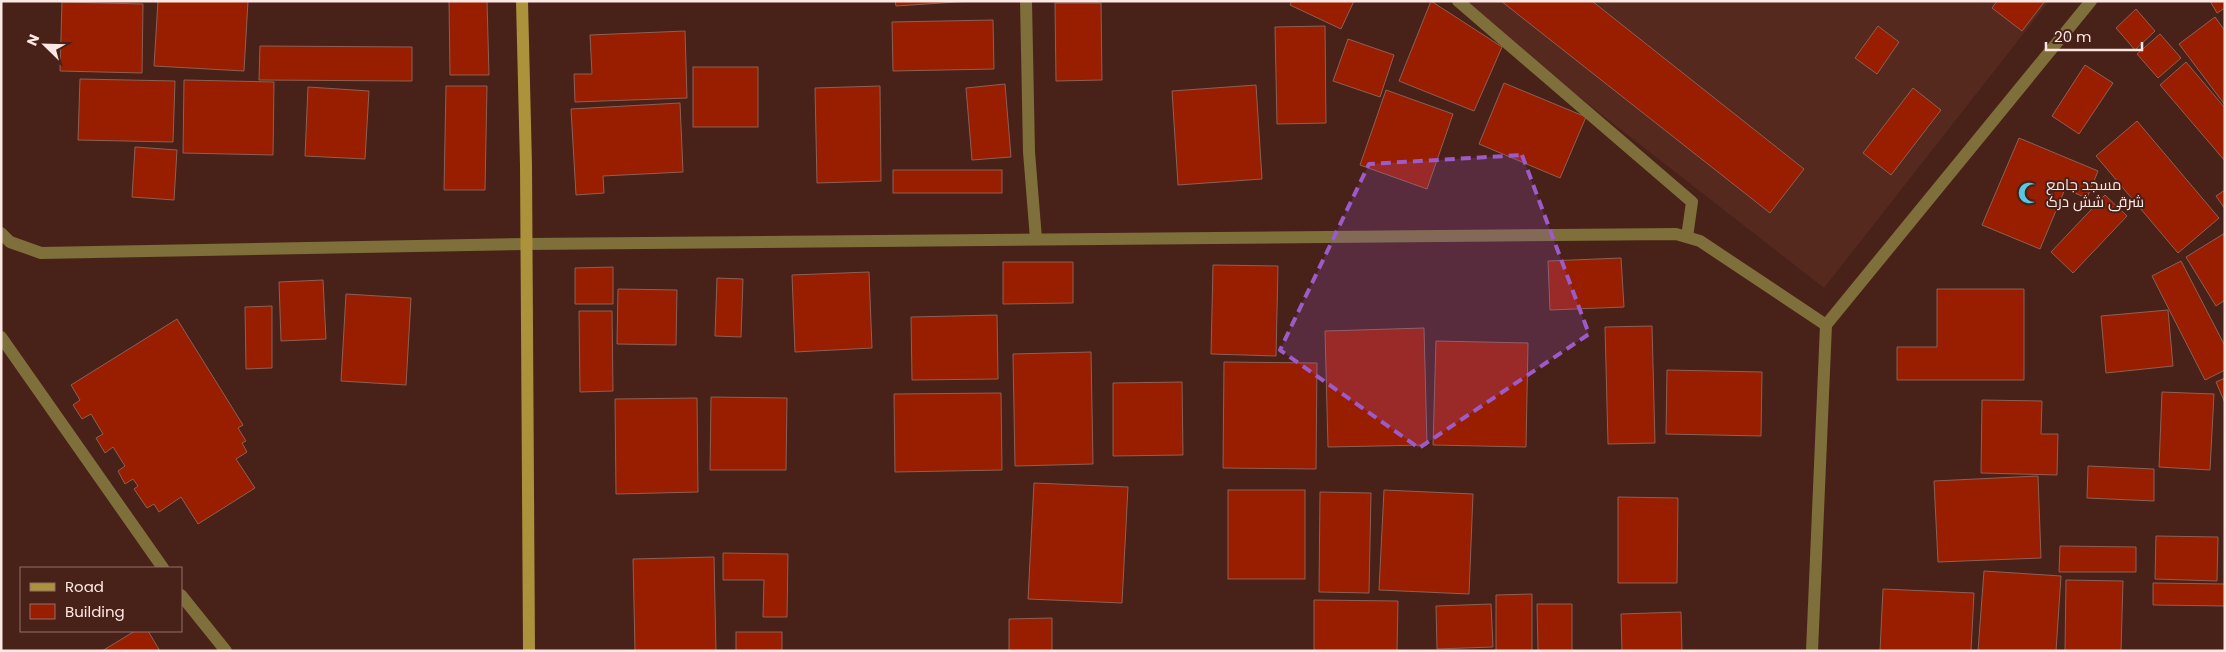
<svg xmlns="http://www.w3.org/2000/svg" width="2226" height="652" font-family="Poppins,Cairo,sans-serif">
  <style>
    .built { fill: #56291f }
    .building { fill: #991e00; stroke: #8d6055 }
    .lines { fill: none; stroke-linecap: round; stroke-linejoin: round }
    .service { stroke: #7e6f3b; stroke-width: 12 }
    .minor { stroke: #7e6f3b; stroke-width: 12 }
    .secondary { stroke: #ab923b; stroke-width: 12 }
    .marked { fill: #9c5bc8; fill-opacity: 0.2; stroke: #9c5bc8; stroke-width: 4; stroke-dasharray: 10 6; stroke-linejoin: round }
    .labels { text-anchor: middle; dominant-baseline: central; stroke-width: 4; stroke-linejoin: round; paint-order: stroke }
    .poi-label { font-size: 15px; fill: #fee8e3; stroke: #482119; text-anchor: start }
  </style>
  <rect width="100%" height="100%" fill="#482119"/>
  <!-- built -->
  <polygon class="built" points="1456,1 2049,1 1824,288"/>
  <!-- building -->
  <g class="building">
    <polygon points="158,1 248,1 244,71 154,66"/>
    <polygon points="449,1 487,1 489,75 450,75"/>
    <polygon points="895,1 971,1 896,6"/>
    <polygon points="1292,1 1354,1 1341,29 1290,5"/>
    <polygon points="1431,1 1502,47 1474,111 1399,81"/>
    <polygon points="1501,1 1592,1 1804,169 1770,213"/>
    <polygon points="1997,1 2045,1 2022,31 1992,8"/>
    <polygon points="2210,1 2225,1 2225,8 2217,13"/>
    <polygon points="62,2 143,4 142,73 60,71"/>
    <polygon points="1055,3 1101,3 1102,80 1056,81"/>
    <polygon points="2136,9 2155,31 2135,50 2116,28"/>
    <polygon points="2215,17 2225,31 2225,105 2179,44"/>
    <polygon points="993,20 994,69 893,71 892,22"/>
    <polygon points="1325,26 1326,123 1277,124 1275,27"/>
    <polygon points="1878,26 1899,42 1877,74 1855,58"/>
    <polygon points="685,31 687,98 575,102 574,74 592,74 590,35"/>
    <polygon points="2160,34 2181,58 2158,78 2137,54"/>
    <polygon points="1348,39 1394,55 1380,97 1333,81"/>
    <polygon points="260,46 412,47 412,81 259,80"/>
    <polygon points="2186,62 2225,108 2225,161 2160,85"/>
    <polygon points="2085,65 2113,83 2079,134 2052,116"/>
    <rect x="693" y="67" width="65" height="60"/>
    <polygon points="80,79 175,81 173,142 78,140"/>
    <polygon points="184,80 274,82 273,155 183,153"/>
    <polygon points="1504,83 1586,117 1560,178 1479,144"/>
    <polygon points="1005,84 1011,157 972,160 966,88"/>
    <polygon points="1256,85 1262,179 1178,185 1172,91"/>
    <polygon points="446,86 487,86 485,190 444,190"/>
    <polygon points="880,86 881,181 817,183 815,88"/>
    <polygon points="308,87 369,91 365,159 305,156"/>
    <polygon points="1913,88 1941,110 1891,175 1863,153"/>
    <polygon points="1386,90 1453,114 1427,189 1360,165"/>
    <polygon points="680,103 683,172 603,176 604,193 576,195 571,109"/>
    <polygon points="2137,121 2219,218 2178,253 2096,156"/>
    <polygon points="2019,138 2098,171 2087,198 2065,189 2040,249 1982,225"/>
    <polygon points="135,147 177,150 174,200 132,197"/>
    <rect x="893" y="170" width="109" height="23"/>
    <polygon points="2225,190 2225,209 2216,196"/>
    <polygon points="2105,195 2127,216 2073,273 2051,252"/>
    <polygon points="2225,233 2225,300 2216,306 2186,257"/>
    <polygon points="1621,258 1624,307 1550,310 1548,261"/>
    <polygon points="2181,261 2225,346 2225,370 2205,380 2152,276"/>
    <polygon points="1003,262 1073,262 1073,303 1003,304"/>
    <polygon points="1213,265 1278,266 1276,356 1211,354"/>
    <polygon points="613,267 613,304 575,304 575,268"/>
    <polygon points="869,272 872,348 795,352 792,275"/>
    <polygon points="717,278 743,279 741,337 715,336"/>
    <polygon points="323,280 326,339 281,341 279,282"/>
    <polygon points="618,289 677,290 676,345 617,344"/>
    <polygon points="1937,289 2024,289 2024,380 1897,380 1897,347 1937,347"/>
    <polygon points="346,294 411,298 406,385 341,381"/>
    <polygon points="272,306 272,368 246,369 245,307"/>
    <polygon points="2168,310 2173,366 2106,373 2101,316"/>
    <polygon points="579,311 612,311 613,391 580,392"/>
    <polygon points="997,315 998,379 912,380 911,317"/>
    <polygon points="177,319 243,425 238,428 246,441 242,443 247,452 236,459 255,488 198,524 181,497 159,512 154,504 147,508 134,489 138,486 133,479 125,484 118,471 125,466 113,447 105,453 96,438 103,434 91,414 82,419 73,405 80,400 71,385"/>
    <polygon points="1652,326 1655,443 1608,444 1605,327"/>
    <polygon points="1424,328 1427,445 1328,447 1325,331"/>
    <polygon points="1436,341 1528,343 1526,447 1433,445"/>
    <polygon points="1091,352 1093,464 1015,466 1013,354"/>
    <polygon points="1224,362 1317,363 1316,469 1223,468"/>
    <polygon points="1667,370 1762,372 1761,436 1666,434"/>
    <polygon points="2225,378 2225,403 2216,382"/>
    <polygon points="1182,382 1183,455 1113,456 1113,383"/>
    <polygon points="2162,392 2214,394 2210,470 2159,467"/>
    <polygon points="1001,393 1002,470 895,472 894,394"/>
    <polygon points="711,397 787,398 786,470 710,470"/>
    <polygon points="697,398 698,492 616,494 615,399"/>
    <polygon points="1982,400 2042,401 2041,434 2058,434 2057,475 1981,473"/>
    <polygon points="2088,466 2154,469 2154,501 2087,498"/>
    <polygon points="2038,476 2041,558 1938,562 1934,481"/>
    <polygon points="1034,483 1128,487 1122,603 1028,599"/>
    <rect x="1228" y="490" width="77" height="89"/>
    <polygon points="1384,490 1473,494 1469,594 1379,590"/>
    <polygon points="1320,492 1371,493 1369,593 1319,592"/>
    <polygon points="1618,497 1678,498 1677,583 1618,583"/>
    <polygon points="2156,536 2218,537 2217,581 2155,579"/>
    <polygon points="2060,546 2136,547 2136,572 2059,572"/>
    <polygon points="723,553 788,554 787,617 763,617 764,580 723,580"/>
    <polygon points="714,557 716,651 635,651 633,559"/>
    <polygon points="1984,571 2061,576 2056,651 1978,651"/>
    <polygon points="2066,580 2123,581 2121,651 2065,651"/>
    <polygon points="2153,583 2225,584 2225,606 2153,605"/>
    <polygon points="1883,589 1974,593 1971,651 1880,651"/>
    <polygon points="1532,594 1532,651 1496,651 1496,595"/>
    <polygon points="1314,600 1398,601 1397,651 1314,651"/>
    <polygon points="1491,604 1493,647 1437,649 1436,606"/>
    <polygon points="1537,604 1572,604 1572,651 1538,651"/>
    <polygon points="1681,612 1682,651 1622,651 1621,614"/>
    <polygon points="1052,618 1052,651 1009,651 1009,619"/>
    <polygon points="135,631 148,631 160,651 102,651"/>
    <rect x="736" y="632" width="46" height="19"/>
  </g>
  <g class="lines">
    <!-- service -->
    <g class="service">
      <polyline points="1458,1 1692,202 1687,237"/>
      <polyline points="1,337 163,568"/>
      <polyline points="181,595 226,651"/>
    </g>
    <!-- minor -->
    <g class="minor">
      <polyline points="1026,1 1029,152 1036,239"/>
      <polyline points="1,233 10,242 41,253 526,244 1676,234 1700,241 1826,325"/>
      <polyline points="1812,651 1826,325 2091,1"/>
    </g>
    <!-- secondary -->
    <polyline class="secondary" points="522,1 526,165 529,651"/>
  </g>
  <!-- marked area -->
  <path class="marked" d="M1522 155 1589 334 1419 448 1280 350 1369 164Z"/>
  <!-- icons -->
  <defs>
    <g id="mosque-bare" transform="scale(1.725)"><path d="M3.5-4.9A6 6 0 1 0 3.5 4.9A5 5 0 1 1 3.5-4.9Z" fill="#56c9e1" stroke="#482119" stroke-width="2.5" paint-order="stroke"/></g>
  </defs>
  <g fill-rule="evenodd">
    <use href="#mosque-bare" x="2029" y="193"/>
  </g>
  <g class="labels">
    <!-- poi labels -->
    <g class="poi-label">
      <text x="2046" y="184">مسجد جامع<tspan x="2046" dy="17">شرقی شش درک</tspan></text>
    </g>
  </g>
  <!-- border -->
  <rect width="2226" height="652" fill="none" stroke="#fee8e3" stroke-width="5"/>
  <!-- legend -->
  <rect x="20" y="567" width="162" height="65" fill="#482119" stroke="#91716a"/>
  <rect x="30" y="583" width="25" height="8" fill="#ab923b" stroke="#91716a"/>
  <text x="65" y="592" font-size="15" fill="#fee8e3">Road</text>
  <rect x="30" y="604" width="25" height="15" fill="#991e00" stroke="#91716a"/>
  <text x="65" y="617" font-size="15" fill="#fee8e3">Building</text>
  <!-- north arrow -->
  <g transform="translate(45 45) rotate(293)" stroke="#482119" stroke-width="4" paint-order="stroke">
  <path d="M0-4L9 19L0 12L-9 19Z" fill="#fee8e3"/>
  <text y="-8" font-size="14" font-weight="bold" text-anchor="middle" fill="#fee8e3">N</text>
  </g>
  <!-- scale -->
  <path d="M2046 42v8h96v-8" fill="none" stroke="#fee8e3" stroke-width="2.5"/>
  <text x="2054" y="42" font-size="15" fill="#fee8e3" stroke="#482119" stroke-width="4" paint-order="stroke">20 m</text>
</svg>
